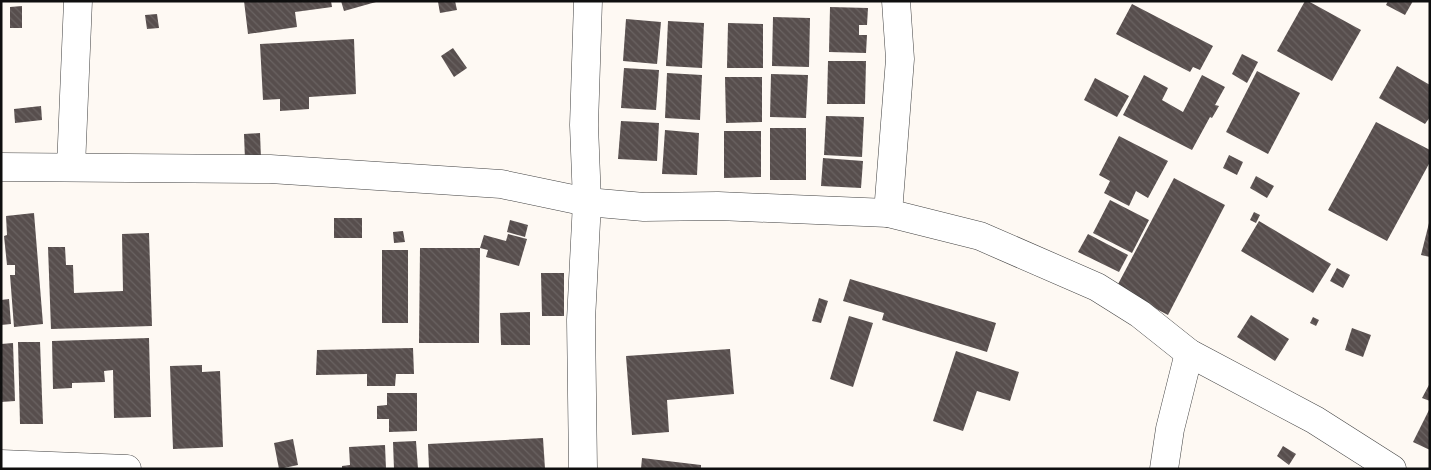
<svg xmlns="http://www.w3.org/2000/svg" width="1431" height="470" font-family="'Noto Serif',serif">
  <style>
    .building { fill: url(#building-back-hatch) }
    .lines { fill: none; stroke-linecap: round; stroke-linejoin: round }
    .minor-casing { stroke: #424242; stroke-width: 29 }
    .minor { stroke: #fff; stroke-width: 28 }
  </style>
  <defs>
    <pattern id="building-back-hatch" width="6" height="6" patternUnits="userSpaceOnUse" patternTransform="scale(1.25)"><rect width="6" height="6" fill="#574e4d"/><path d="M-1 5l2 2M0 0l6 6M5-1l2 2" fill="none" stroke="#6a6362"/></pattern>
  </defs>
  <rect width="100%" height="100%" fill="#fef9f3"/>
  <!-- building -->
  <g class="building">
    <polygon points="244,1 331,1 332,7 295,12 297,27 248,34"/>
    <polygon points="341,1 376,1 376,2 344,11"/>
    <polygon points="455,1 457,10 440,13 438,2"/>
    <polygon points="1305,1 1308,1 1361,30 1332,81 1277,51"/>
    <polygon points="1388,1 1413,1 1405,15 1386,5"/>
    <polygon points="1132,4 1213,46 1200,70 1193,67 1190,72 1116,34"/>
    <polygon points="22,6 22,28 10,28 10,7"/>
    <polygon points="830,7 868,8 867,25 859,25 859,35 867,35 866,53 829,52"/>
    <polygon points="157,14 159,28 147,29 145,15"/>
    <polygon points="773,17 810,18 809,67 772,66"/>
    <polygon points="626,19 661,22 657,64 623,61"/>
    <polygon points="668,21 704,23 702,68 666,66"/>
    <polygon points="728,23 763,24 763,68 727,68"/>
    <polygon points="354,39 356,94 309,97 309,109 280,111 280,99 263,100 260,44"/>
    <polygon points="453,48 467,68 454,77 441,56"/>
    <polygon points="1242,54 1258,62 1247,83 1232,74"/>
    <polygon points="828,61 866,61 865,104 827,104"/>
    <polygon points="1397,66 1430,85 1430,117 1425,124 1379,98"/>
    <polygon points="624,68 659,70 656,110 621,108"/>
    <polygon points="1257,71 1300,93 1268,154 1226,132"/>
    <polygon points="667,73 702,75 700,120 665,118"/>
    <polygon points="771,74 808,75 806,118 770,117"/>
    <polygon points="1144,75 1168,88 1162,100 1183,112 1202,75 1225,87 1215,105 1219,106 1212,118 1210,117 1192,150 1123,115"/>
    <polygon points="725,77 762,77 762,122 726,123"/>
    <polygon points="1095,78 1129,96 1117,117 1084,100"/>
    <polygon points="41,106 42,120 15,123 14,109"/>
    <polygon points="826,116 864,117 862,157 824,155"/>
    <polygon points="621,121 659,123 657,161 618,159"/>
    <polygon points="1376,122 1430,150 1430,162 1387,241 1328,210"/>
    <rect x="770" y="128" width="36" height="52"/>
    <polygon points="665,130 699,133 697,175 662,174"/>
    <polygon points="724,131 761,131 761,177 724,178"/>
    <polygon points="260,133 261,159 245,160 244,134"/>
    <polygon points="1119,136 1168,161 1148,198 1136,191 1129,206 1104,193 1110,181 1099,175"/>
    <polygon points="1229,155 1243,162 1237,175 1223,168"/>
    <polygon points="823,158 863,161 861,188 821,186"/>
    <polygon points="1256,176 1274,186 1267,198 1250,188"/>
    <polygon points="1174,178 1225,205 1168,315 1116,288"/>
    <polygon points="1110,200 1149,220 1132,253 1093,233"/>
    <polygon points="1254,212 1260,215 1256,223 1250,220"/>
    <polygon points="34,213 43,324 14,327 10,275 15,275 15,265 7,265 4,236 7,235 6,216"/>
    <rect x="334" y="218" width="28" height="20"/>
    <polygon points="510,220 528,225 525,237 507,232"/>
    <polygon points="1259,221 1331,264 1313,293 1241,251"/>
    <polygon points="1429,223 1430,223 1430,257 1421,255"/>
    <polygon points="403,231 405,242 394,243 393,232"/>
    <polygon points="149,233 152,326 51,329 48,247 65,247 66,265 73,265 74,293 123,291 122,234"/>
    <polygon points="508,234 527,239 519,266 486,257 488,250 480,248 484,235 506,241"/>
    <polygon points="1088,234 1128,255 1119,272 1078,252"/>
    <polygon points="420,248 480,248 479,343 419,343"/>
    <rect x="382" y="250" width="26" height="73"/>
    <polygon points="1337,268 1350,275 1343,288 1330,281"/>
    <polygon points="541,273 564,273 564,316 542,316"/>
    <polygon points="850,279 996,323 987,352 882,320 884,313 843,301"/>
    <polygon points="819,298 828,301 821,323 812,321"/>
    <polygon points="9,299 11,324 1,325 1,300"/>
    <polygon points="530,312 530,345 501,345 500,313"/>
    <polygon points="1251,315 1289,339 1275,361 1237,337"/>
    <polygon points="849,316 873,323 853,387 830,379"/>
    <polygon points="1313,317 1319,320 1316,326 1310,323"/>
    <polygon points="1352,328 1371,335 1363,357 1345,350"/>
    <polygon points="149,338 151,417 114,418 113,370 104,371 105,382 72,383 72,388 53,389 52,341"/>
    <polygon points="18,342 40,342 43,424 20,424"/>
    <polygon points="13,343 15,401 1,402 1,344"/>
    <polygon points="413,348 414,374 396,374 395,386 367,386 367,374 316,375 317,350"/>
    <polygon points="730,349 734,394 667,400 669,432 632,435 626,356"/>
    <polygon points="956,351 1019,372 1010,401 977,391 963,431 933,421"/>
    <polygon points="202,365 202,372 220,371 223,447 173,449 170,366"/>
    <polygon points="1430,383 1430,401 1422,398"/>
    <polygon points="387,393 417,393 417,431 389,432 389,419 377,419 377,406 387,405"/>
    <polygon points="1430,408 1430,450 1413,442"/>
    <polygon points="543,438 545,469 429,469 428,444"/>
    <polygon points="293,439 298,465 279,469 274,443"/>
    <polygon points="416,441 418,469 394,469 393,442"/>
    <polygon points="385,445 386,469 342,469 342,466 350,465 349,447"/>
    <polygon points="1283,446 1296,454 1289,465 1277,456"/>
    <polygon points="642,458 701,465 701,469 641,469"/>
  </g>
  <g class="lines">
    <!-- minor casing -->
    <g class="minor-casing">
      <g id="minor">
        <polyline points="1,167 270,169 501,184 587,202 644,207 718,206 888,213 980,236 1097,287 1140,314 1189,353 1315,420 1392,469"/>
        <polyline points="71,167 78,1"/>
        <polyline points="888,213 900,59 896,1"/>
        <polyline points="1,464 127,469"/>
        <polyline points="583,469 581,320 587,202 584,125 588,1"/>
        <polyline points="1164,469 1170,429 1189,353"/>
      </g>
    </g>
    <!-- minor -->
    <use href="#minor" class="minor"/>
  </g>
  <!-- border -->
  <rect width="1431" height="470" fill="none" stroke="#0f0f0f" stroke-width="5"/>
</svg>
